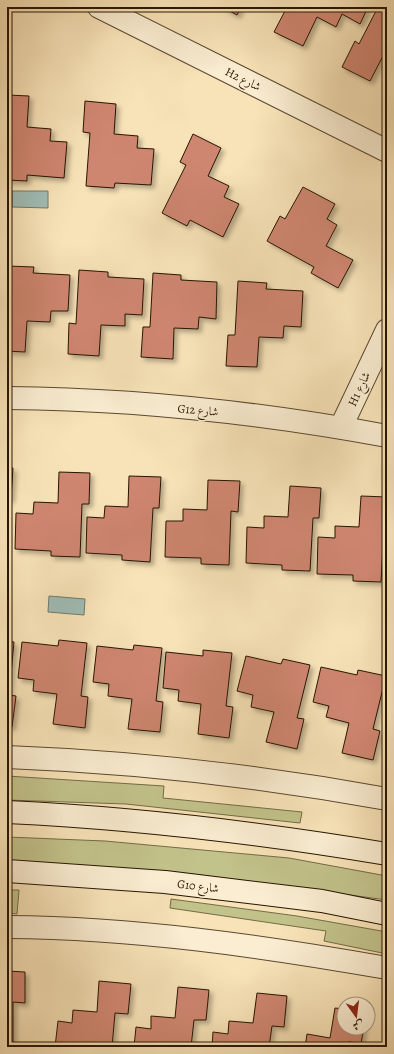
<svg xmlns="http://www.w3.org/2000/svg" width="394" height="1054" font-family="Alegreya,Amiri,serif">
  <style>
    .green { fill: #c2c28b; stroke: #746c46 }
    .water { fill: #a0bdb7; stroke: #707a6e }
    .building { fill: #cf8671; stroke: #271501; filter: url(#shadow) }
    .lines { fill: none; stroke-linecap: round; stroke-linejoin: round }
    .street-casing { stroke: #5b482f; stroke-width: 24 }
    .secondary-casing { stroke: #271501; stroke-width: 24 }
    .street { stroke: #faedd1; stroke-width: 22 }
    .secondary { stroke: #faedd1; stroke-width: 22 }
    .labels { text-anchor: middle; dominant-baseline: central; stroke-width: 3; stroke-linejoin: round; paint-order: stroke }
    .street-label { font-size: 12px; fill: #271501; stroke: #faedd1 }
  </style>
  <defs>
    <filter id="shadow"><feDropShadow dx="3.5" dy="3.5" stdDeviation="2" flood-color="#0004"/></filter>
  </defs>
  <rect width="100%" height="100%" fill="#f8e3b8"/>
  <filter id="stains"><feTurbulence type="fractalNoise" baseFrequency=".005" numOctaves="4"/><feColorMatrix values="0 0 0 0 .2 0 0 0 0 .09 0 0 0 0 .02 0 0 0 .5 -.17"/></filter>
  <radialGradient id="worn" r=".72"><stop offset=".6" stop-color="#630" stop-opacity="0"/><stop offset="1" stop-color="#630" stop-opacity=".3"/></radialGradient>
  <!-- green -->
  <g class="green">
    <polygon points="7,776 164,786 163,798 302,812 300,823 126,804 7,800"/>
    <polygon points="7,837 105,841 289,858 387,876 387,900 192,874 7,860"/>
    <polygon points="7,890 19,890 17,914 7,913"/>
    <polygon points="171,899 297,916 387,932 387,954 324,941 326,931 170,908"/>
  </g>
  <!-- water -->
  <g class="water">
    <polygon points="12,191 48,191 48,208 12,207"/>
    <polygon points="49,596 85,599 84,615 48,612"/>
  </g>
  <!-- building -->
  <g class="building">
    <polygon points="222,7 241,7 237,15"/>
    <polygon points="287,7 292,8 293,7 368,7 360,24 342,14 336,27 317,17 303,46 274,32"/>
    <polygon points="378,7 387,7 387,53 385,52 370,81 342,67 355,41 359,44"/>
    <polygon points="7,95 29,96 27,127 51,129 50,141 67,142 64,178 27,175 27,181 7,180"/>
    <polygon points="85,101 116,104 114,134 138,136 137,148 154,149 151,185 115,183 114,188 86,186 90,133 83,132"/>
    <polygon points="193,134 221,148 208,176 229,186 224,197 239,204 223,237 190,220 187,226 162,213 186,165 180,162"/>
    <polygon points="303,187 335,204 327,219 337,225 326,246 353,260 338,288 311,273 314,267 267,241 280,216 285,219"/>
    <polygon points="7,266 34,267 33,273 70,275 68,311 51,311 50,322 27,321 25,352 7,351"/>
    <polygon points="79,270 108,272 108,277 144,279 142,315 125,314 125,326 101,325 99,356 68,354 69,323 76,324"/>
    <polygon points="153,273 181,275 181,280 217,282 216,319 199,317 198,329 174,328 173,359 141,357 143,327 150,327"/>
    <polygon points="238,281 267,283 266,289 303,291 301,327 284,326 283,338 259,337 257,367 226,366 228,335 235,335"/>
    <polygon points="7,468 13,468 11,499 7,499"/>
    <polygon points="59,472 90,473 89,504 82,504 80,557 51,556 51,551 15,549 16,513 33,514 34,502 58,503"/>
    <polygon points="129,476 161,477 159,508 153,508 150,562 122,560 122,555 86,553 87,517 104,518 105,506 128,507"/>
    <polygon points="208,480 240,481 238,512 231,511 229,565 201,564 201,558 165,557 166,521 183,521 183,509 207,510"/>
    <polygon points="290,486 321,488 319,518 313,518 310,571 282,570 282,565 246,563 247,527 264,528 264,516 288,517"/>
    <polygon points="361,496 387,497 387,528 384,528 381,582 353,581 353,575 317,574 318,537 335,538 335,526 359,527"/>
    <polygon points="59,640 87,643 81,696 88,697 85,728 53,724 57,694 33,691 34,680 18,678 22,642 58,646"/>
    <polygon points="7,641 14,642 9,695 16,696 12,727 7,726"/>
    <polygon points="134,645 162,648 156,701 163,702 160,732 128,729 132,699 108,696 109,684 93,682 97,646 133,650"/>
    <polygon points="203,650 232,653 226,706 233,707 229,738 198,734 201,704 178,701 179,690 163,688 166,652 203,656"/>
    <polygon points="246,656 281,664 283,659 310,665 297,718 304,719 297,749 266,742 274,712 251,707 253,695 237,691"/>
    <polygon points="321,667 357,675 358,670 386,676 373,729 380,731 373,760 342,753 349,723 326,717 329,706 313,702"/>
    <polygon points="7,971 25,972 25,1003 13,1002 13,1047 7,1047"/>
    <polygon points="99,981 131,984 128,1014 115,1013 112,1047 55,1047 58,1021 72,1023 73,1010 97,1012"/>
    <polygon points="178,987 209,990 206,1020 194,1020 191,1047 134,1047 136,1027 151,1029 151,1016 175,1018"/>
    <polygon points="257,993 287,996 284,1027 272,1026 269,1047 212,1047 213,1032 228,1034 229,1021 253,1023"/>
    <polygon points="335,1008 344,1009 344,1028 364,1028 361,1043 348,1042 347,1047 290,1047 290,1045 305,1047 307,1034 330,1038"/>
  </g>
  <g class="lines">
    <!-- street casing -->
    <g class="street-casing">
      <g id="street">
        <polyline points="99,7 387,151"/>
        <path d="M7 398C134 399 262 413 387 436"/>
        <polyline points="341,427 387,330"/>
        <path d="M7 757C135 762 261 776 387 799"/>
        <path d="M7 927C135 928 262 946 387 968"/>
      </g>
    </g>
    <!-- secondary casing -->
    <g class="secondary-casing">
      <g id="secondary">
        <path d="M7 812C135 818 261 833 387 854"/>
        <polyline points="7,871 165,882 322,901 387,914"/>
      </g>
    </g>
    <!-- street -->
    <use href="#street" class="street"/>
    <!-- secondary -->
    <use href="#secondary" class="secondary"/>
  </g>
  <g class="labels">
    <!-- street labels -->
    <g class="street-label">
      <text transform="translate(243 79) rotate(26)">H2 شارع</text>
      <text transform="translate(359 389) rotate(-65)">H1 شارع</text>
      <text transform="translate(198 410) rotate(5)">G12 شارع</text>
      <text transform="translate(198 886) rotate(7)">G10 شارع</text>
    </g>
  </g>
  <!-- margin -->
  <rect width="394" height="1054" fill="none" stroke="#f8e3b8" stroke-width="24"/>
  <rect x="8" y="8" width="378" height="1038" fill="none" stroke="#271501" stroke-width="2"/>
  <rect x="12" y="12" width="370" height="1030" fill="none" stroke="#271501"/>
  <!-- north arrow -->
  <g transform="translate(356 1016) rotate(166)"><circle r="19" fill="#faedd1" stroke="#a6977e"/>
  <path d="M0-3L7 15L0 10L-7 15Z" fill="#8f2418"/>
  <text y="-6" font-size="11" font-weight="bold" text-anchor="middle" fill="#271501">ش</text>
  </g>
  <rect width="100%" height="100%" filter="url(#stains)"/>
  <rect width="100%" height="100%" fill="url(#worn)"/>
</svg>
